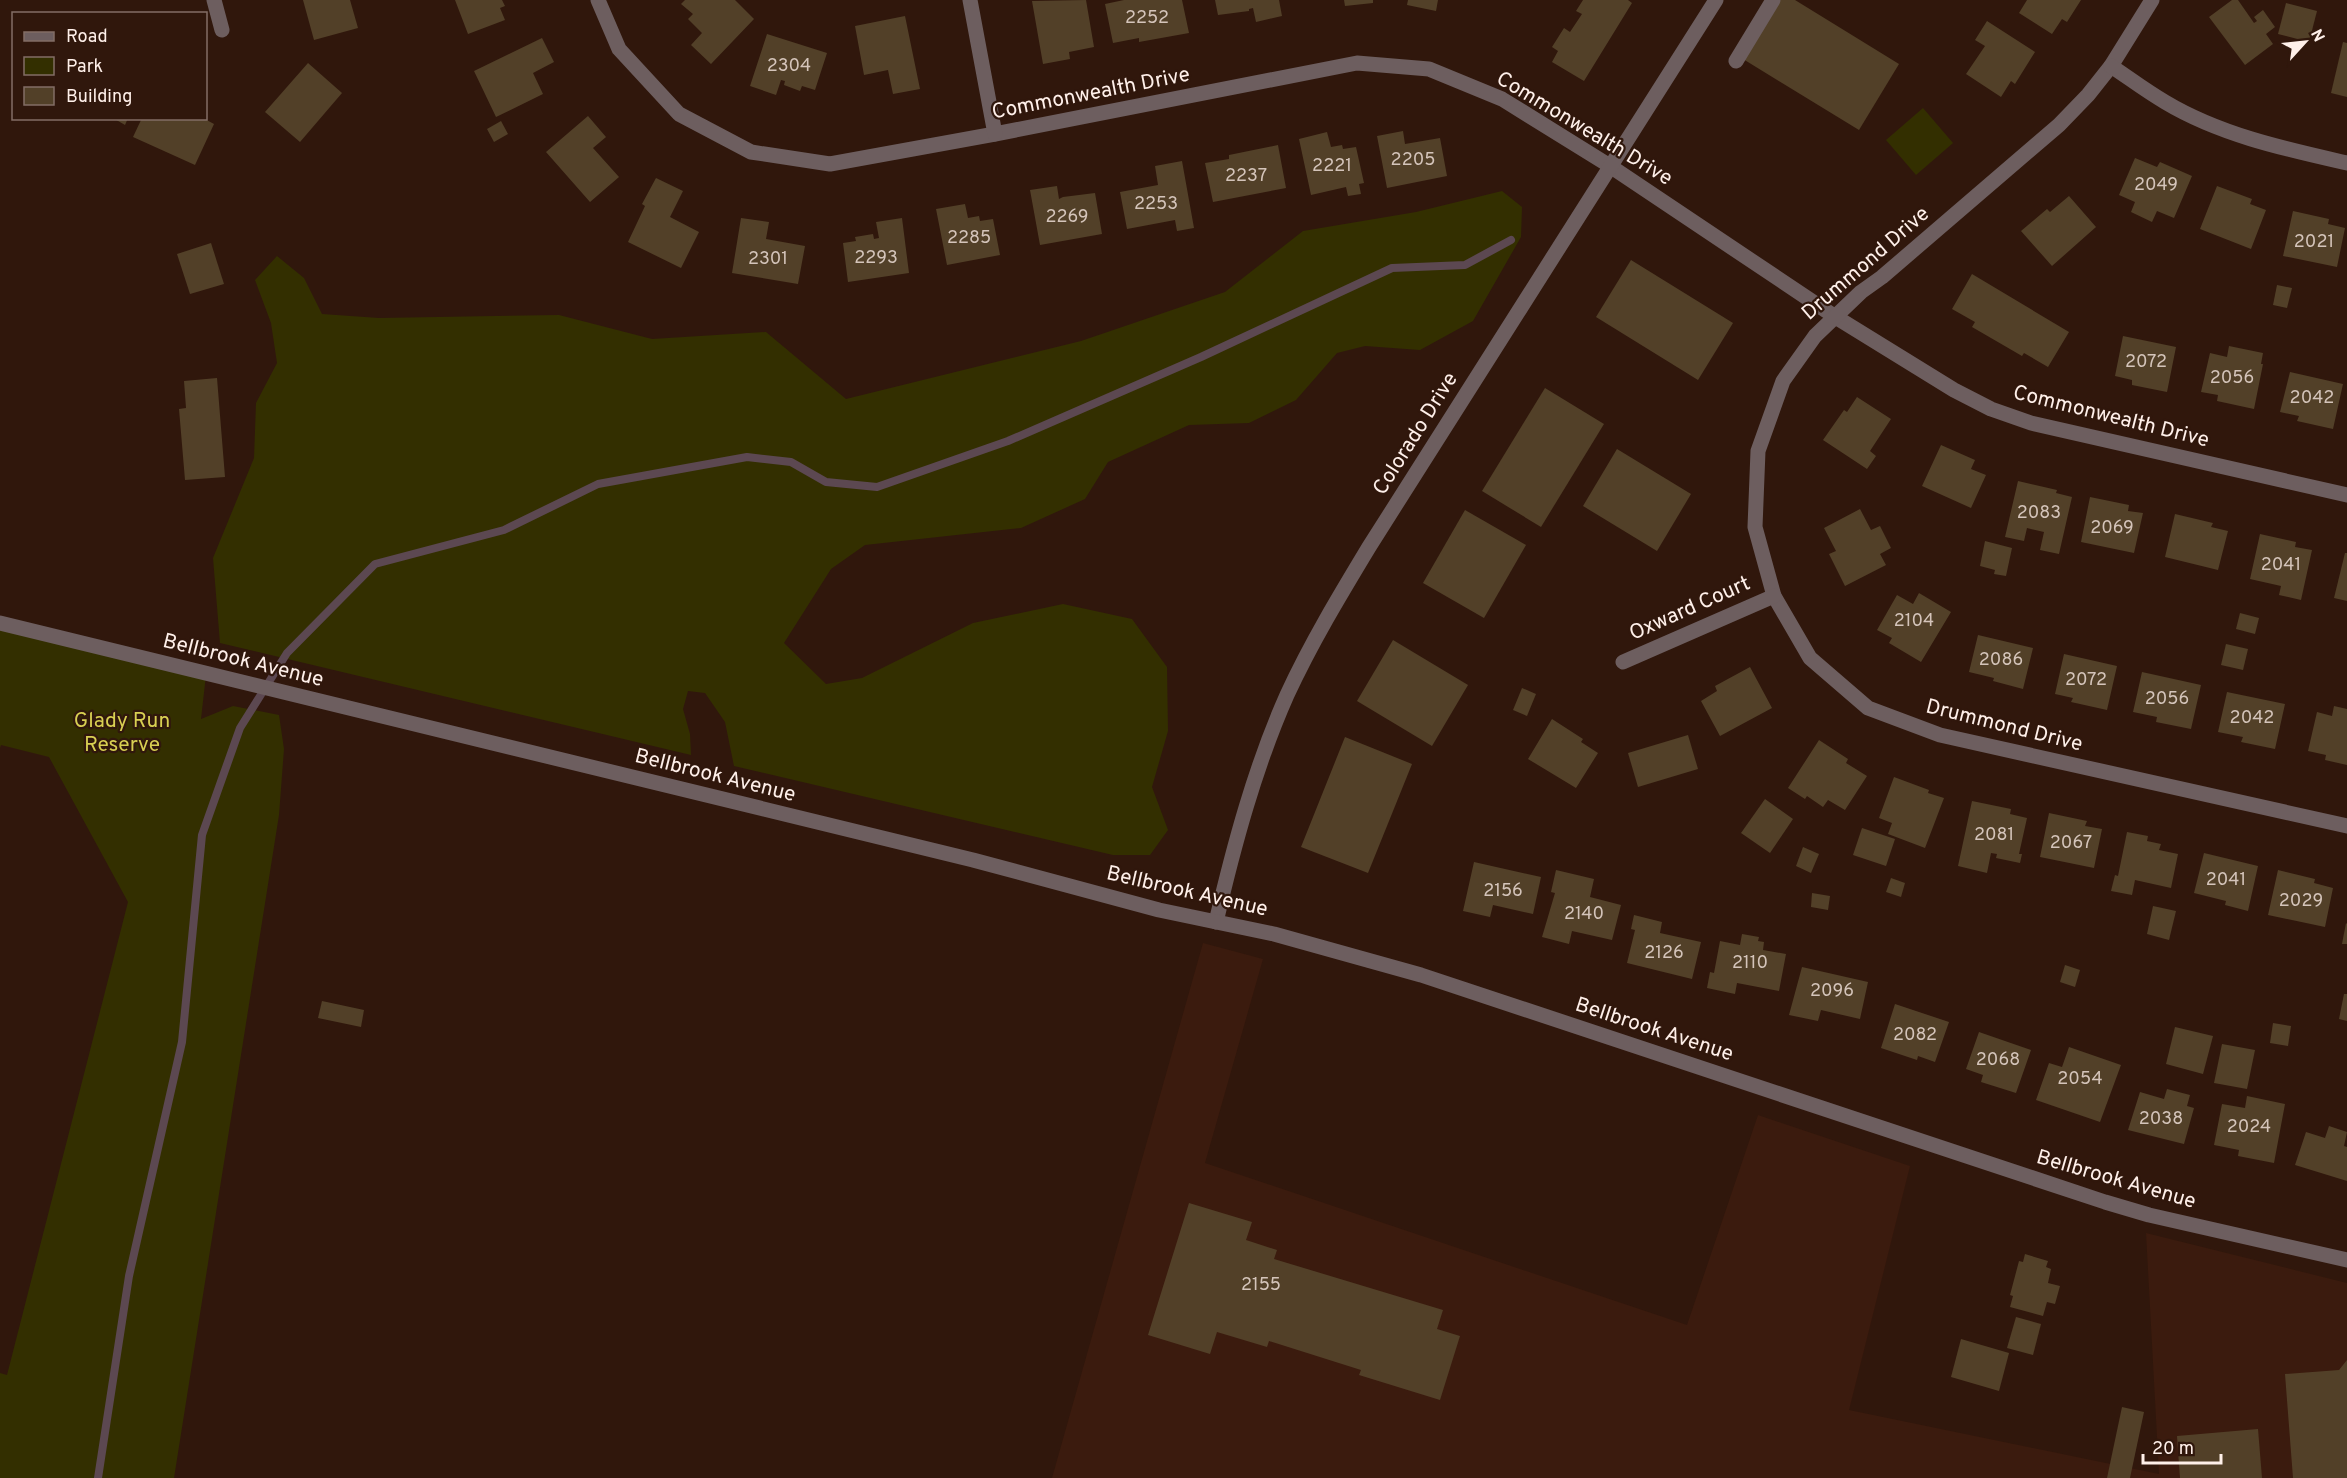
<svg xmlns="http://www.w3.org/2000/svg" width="2347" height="1478" font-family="Overpass,sans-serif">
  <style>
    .built { fill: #3b1b0e }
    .green { fill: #332f00 }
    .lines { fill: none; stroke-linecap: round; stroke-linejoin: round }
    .stream { stroke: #5c4851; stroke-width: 8 }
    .building { fill: #524028 }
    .service { stroke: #6d5e5f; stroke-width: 15 }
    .minor { stroke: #6d5e5f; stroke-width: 15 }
    .tertiary { stroke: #6d5e5f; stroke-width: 15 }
    .labels { text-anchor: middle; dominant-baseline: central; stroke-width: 4.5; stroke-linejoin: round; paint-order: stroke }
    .number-label { font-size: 18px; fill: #d4c4ba }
    .street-label { font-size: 21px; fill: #fff0ea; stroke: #30170c }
    .park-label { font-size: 21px; fill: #d8cf52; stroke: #30170c }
  </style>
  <rect width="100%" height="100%" fill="#30170c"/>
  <!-- built -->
  <polygon class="built" points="1203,943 1263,959 1205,1163 1687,1325 1758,1115 1910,1166 1849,1410 2159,1474 2146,1233 2347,1283 2347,1478 1052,1478"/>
  <!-- green -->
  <g class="green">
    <polygon points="1923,108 1953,143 1916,175 1886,140"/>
    <polygon points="1502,191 1522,207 1521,237 1473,321 1420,350 1365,346 1337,353 1296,400 1249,423 1189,425 1108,462 1085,499 1021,528 865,545 831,569 784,643 826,684 862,678 973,623 1063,604 1132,619 1167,667 1168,731 1152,787 1168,830 1150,855 1113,855 734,766 725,722 705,693 688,691 683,709 690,734 691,755 220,643 213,558 254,458 256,403 277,363 271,323 255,280 277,256 304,278 322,314 379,318 559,315 652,339 766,332 846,399 1081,341 1225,292 1303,231 1416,212"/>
    <polygon points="0,626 206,675 201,719 233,706 279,715 284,749 279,815 174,1478 0,1478 0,1373 7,1375 128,902 49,757 1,745 0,748"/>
  </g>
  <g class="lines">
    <!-- stream -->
    <polyline class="stream" points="98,1478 129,1276 182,1042 202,835 240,728 287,653 375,564 504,530 598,484 747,457 791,462 826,482 877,487 1008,441 1201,357 1392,268 1465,265 1511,240"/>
  </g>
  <!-- building -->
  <g class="building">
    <polygon points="303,0 350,0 358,28 314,40"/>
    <polygon points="455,0 502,0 505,6 500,8 505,20 468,34"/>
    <polygon points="685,0 735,0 754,19 711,64 691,45 702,33 688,19 693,14 681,4"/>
    <polygon points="1086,0 1094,47 1069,52 1070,59 1043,64 1032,1"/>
    <polygon points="1124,0 1182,0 1189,33 1139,42 1139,38 1113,43 1105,4"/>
    <polygon points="1215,0 1279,0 1282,16 1256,22 1253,8 1249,9 1249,11 1218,15"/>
    <polygon points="1344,0 1373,0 1373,3 1345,6"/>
    <polygon points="1408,0 1438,0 1436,11 1407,5"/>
    <polygon points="1583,0 1628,0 1632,3 1584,81 1552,62 1558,51 1552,47 1564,28 1570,32 1582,14 1576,11"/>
    <polygon points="1778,0 1795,0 1899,64 1859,130 1743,59"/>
    <polygon points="2027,0 2081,0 2067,22 2062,19 2052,34 2019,13"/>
    <polygon points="2232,0 2238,0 2254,23 2257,21 2254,17 2263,10 2275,27 2266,34 2273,44 2245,65 2209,17"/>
    <polygon points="2286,3 2317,11 2309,42 2278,34"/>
    <polygon points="905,16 920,89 893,94 888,70 864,75 855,26"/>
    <polygon points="1987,21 2035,52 2015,84 2011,81 2001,97 1966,74 1985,46 1975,40"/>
    <polygon points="767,34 827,53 815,90 802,86 800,91 784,85 785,81 781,80 776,95 750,86"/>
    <polygon points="542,38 554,62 533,73 543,94 496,117 474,71"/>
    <polygon points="2343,42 2347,43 2347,97 2331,93"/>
    <polygon points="308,63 342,93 300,142 265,112"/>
    <polygon points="588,116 606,137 593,148 619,177 590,202 546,152"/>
    <polygon points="113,118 128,118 125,125"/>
    <polygon points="142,118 203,118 214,124 195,165 133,137"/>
    <polygon points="501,121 508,134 494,142 487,129"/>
    <polygon points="1403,131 1405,144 1440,138 1447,176 1387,188 1377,136"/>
    <polygon points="1327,132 1331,147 1342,145 1343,149 1356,147 1364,183 1359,184 1361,194 1348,196 1346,187 1311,195 1299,139"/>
    <polygon points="1278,145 1286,188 1213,202 1205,163 1229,159 1229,155"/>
    <polygon points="2135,158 2157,167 2160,162 2192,176 2174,218 2157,211 2152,222 2131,212 2135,202 2119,195"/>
    <polygon points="1182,161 1194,228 1177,231 1175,220 1127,229 1120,192 1158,185 1155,166"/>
    <polygon points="656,178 683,191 670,217 699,232 681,268 628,242 645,206 642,204"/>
    <polygon points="1057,186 1059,199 1063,197 1095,193 1102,234 1040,245 1030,190"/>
    <polygon points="2217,186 2252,199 2250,204 2266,210 2251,249 2200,229"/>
    <polygon points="2069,196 2096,227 2052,266 2021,231 2047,209 2050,212"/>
    <polygon points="965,204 968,218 979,216 980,221 993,219 1000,255 947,265 936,209"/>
    <polygon points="2293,211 2329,219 2328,224 2345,228 2337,267 2283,256"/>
    <polygon points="741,218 769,222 766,239 805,246 798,284 732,273"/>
    <polygon points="902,218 909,273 848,282 843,243 856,241 855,237 873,234 874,239 879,238 876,222"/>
    <polygon points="211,243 224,284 190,294 177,254"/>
    <polygon points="1631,260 1733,323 1698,380 1596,317"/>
    <polygon points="1972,274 2069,332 2048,367 2024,353 2022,356 1972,327 1975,322 1952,309"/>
    <polygon points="2277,285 2292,288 2287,308 2273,305"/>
    <polygon points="2123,336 2176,347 2167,392 2132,385 2132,380 2115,376"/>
    <polygon points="2229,346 2263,353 2261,364 2263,364 2254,409 2217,401 2218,395 2201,392 2210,353 2227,357"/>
    <polygon points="2290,372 2343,384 2333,429 2297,421 2299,416 2280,412"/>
    <polygon points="217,378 225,477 185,480 179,409 186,408 184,381"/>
    <polygon points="1545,388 1604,424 1541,527 1482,491"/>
    <polygon points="1857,397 1891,419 1870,451 1876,456 1867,469 1823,440 1844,410 1847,412"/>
    <polygon points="1941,445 1975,460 1971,469 1986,475 1971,508 1922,486"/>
    <polygon points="1617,449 1691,494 1657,551 1583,506"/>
    <polygon points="2018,481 2057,490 2056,493 2072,497 2059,554 2040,550 2044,532 2027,528 2024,541 2005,537"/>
    <polygon points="2090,497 2129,505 2128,511 2143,513 2134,553 2081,542"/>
    <polygon points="1860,509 1871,530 1880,526 1891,548 1880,554 1886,565 1845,586 1829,554 1836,551 1824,528"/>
    <polygon points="1465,510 1526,545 1484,618 1423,583"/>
    <polygon points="2175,514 2213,523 2211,527 2228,531 2218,570 2165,557"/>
    <polygon points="2260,534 2296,542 2295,547 2312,550 2301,600 2279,595 2281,586 2250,579"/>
    <polygon points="1985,541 2012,548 2006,576 1994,574 1995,570 1980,566"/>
    <polygon points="2345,553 2347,553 2347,601 2334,598"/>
    <polygon points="1919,593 1951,612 1921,662 1889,643 1892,638 1877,630 1897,595 1913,604"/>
    <polygon points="2240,613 2259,618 2255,634 2236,629"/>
    <polygon points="1978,635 2033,648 2023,689 1993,681 1994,678 1969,672"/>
    <polygon points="1393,640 1468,685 1432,746 1357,701"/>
    <polygon points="2226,644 2248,649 2243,670 2221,665"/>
    <polygon points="2064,654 2117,666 2107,710 2071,702 2073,698 2055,694"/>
    <polygon points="1750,667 1772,708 1720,736 1701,701 1717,691 1715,686"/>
    <polygon points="2142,672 2201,685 2191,729 2156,722 2157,717 2133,712"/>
    <polygon points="1522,688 1536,694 1527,716 1513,710"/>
    <polygon points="2227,692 2285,704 2275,749 2241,742 2243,737 2218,732"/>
    <polygon points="2334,706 2347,709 2347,765 2325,760 2326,755 2308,751 2317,712 2332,716"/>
    <polygon points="1552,719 1583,739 1581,742 1598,753 1576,788 1528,759"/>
    <polygon points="1688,735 1698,769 1638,787 1628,753"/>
    <polygon points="1345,737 1412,764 1368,873 1301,847"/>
    <polygon points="1819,740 1848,759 1846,763 1867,776 1845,810 1828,800 1823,807 1807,796 1805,799 1788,788"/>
    <polygon points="1894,777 1929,790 1928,793 1944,798 1925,848 1888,834 1892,823 1879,818"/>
    <polygon points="1765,799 1793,819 1770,853 1741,833"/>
    <polygon points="1972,801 2011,809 2010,814 2027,818 2019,854 2022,854 2020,863 1996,858 1997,854 1991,853 1987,873 1958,866"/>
    <polygon points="2049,813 2087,821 2085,826 2102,829 2094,868 2040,857"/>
    <polygon points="1862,828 1895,839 1886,866 1853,855"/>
    <polygon points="2127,832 2148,836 2147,841 2161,844 2159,850 2178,854 2171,888 2135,880 2132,895 2111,891 2115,875 2118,876"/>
    <polygon points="1803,847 1819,854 1811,873 1796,866"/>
    <polygon points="2204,853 2258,866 2248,911 2225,905 2226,901 2194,893"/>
    <polygon points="1474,862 1541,877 1533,914 1493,905 1490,917 1463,911"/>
    <polygon points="1556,870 1594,879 1590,897 1621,905 1612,940 1572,931 1569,944 1542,937 1555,893 1551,892"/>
    <polygon points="2278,870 2315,879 2314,883 2333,888 2325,927 2268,915"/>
    <polygon points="1891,878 1905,883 1901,897 1886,892"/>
    <polygon points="1812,893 1830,896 1828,910 1811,907"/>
    <polygon points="2153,906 2176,911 2169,940 2147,934"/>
    <polygon points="1634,915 1662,922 1660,933 1701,942 1692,979 1627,963 1635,930 1631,929"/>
    <polygon points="2346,923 2347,924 2347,944 2342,944"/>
    <polygon points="1742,934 1759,937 1758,941 1764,942 1763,950 1786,954 1779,991 1737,983 1735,994 1707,988 1710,972 1714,973 1720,941 1740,945"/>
    <polygon points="2065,965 2080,970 2075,987 2060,982"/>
    <polygon points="1802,967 1868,982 1860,1019 1821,1010 1818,1021 1789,1015"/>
    <polygon points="2344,994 2347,994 2347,1021 2339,1019"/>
    <polygon points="322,1001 364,1010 361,1027 318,1018"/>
    <polygon points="1895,1004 1949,1022 1935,1062 1918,1056 1917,1060 1881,1048"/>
    <polygon points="2273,1023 2291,1026 2288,1046 2270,1043"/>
    <polygon points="2175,1027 2213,1036 2203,1074 2166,1064"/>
    <polygon points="1979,1032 2031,1050 2016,1093 1981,1082 1983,1075 1966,1069"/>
    <polygon points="2222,1044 2255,1050 2247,1089 2214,1083"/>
    <polygon points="2069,1047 2121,1065 2100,1122 2036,1100 2049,1063 2062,1067"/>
    <polygon points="2167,1089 2190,1095 2187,1106 2194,1108 2184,1144 2128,1130 2140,1092 2164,1099"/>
    <polygon points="2247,1096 2285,1104 2274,1163 2238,1156 2239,1150 2214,1145 2222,1104 2245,1108"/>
    <polygon points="2329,1126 2347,1132 2344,1146 2347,1147 2347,1181 2295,1165 2306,1132 2325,1138"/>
    <polygon points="1189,1203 1252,1222 1246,1240 1277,1250 1274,1259 1443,1310 1437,1329 1460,1336 1440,1400 1359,1375 1361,1370 1269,1341 1267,1347 1217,1332 1210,1354 1148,1335"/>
    <polygon points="2025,1254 2048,1261 2046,1267 2051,1269 2048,1283 2060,1286 2055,1304 2047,1302 2043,1316 2010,1307 2013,1296 2010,1295 2019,1261 2023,1262"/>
    <polygon points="2016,1317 2041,1324 2033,1355 2007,1348"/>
    <polygon points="1961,1339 2009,1353 1999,1391 1951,1377"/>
    <polygon points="2347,1360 2347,1478 2293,1478 2285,1374 2339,1370"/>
    <polygon points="2122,1407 2144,1412 2130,1478 2107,1478"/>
    <polygon points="2258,1429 2262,1478 2180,1478 2177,1436"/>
  </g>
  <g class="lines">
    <!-- service -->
    <polyline class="service" points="1736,61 1773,0"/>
    <!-- minor -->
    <g class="minor">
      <polyline points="214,0 222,30"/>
      <polyline points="598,0 619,49 679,114 751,152 830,164 995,134 1357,63 1429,69 1502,99 1610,166 1834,316 1954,390 1991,409 2031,423 2347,495"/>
      <polyline points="970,0 995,134"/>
      <polyline points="2152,0 2111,66 2088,95 2059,125 1882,277 1861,292 1815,336 1783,381 1758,451 1755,527 1774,596 1810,658 1868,708 1940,735 2347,826"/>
      <path d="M2111 66C2129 78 2146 91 2165 102 2220 135 2285 149 2347 163"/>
      <polyline points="1623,662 1774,596"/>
      <path d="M1216 922C1234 845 1255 767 1287 695 1311 643 1340 595 1369 547L1716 0"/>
    </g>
    <!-- tertiary -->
    <polyline class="tertiary" points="0,623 973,860 1159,910 1274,934 1421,975 2105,1202 2149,1215 2347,1260"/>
  </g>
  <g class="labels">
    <!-- number labels -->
    <g class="number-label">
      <text x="1147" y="18">2252</text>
      <text x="789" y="66">2304</text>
      <text x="1413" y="160">2205</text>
      <text x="1332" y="166">2221</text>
      <text x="1246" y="176">2237</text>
      <text x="2156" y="185">2049</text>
      <text x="1156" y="204">2253</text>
      <text x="1067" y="217">2269</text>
      <text x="969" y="238">2285</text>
      <text x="2314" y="242">2021</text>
      <text x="876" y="258">2293</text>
      <text x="768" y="259">2301</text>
      <text x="2146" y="362">2072</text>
      <text x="2232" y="378">2056</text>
      <text x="2312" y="398">2042</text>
      <text x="2039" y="513">2083</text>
      <text x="2112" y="528">2069</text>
      <text x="2281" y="565">2041</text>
      <text x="1914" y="621">2104</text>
      <text x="2001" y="660">2086</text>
      <text x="2086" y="680">2072</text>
      <text x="2167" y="699">2056</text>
      <text x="2252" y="718">2042</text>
      <text x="1994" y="835">2081</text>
      <text x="2071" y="843">2067</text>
      <text x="2226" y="880">2041</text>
      <text x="1503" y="891">2156</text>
      <text x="2301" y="901">2029</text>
      <text x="1584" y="914">2140</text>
      <text x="1664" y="953">2126</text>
      <text x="1750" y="963">2110</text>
      <text x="1832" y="991">2096</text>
      <text x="1915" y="1035">2082</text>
      <text x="1998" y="1060">2068</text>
      <text x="2080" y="1079">2054</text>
      <text x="2161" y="1119">2038</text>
      <text x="2249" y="1127">2024</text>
      <text x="1261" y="1285">2155</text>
    </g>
    <!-- street labels -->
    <g class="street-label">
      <text transform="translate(1091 94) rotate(-11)">Commonwealth Drive</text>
      <text transform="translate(1584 129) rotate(31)">Commonwealth Drive</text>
      <text transform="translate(1866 264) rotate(-41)">Drummond Drive</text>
      <text transform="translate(2111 417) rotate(14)">Commonwealth Drive</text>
      <text transform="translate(1416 434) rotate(-58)">Colorado Drive</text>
      <text transform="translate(1690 609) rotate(-24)">Oxward Court</text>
      <text transform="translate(243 661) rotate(14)">Bellbrook Avenue</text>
      <text transform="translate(2004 726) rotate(14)">Drummond Drive</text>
      <text transform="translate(715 776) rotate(14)">Bellbrook Avenue</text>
      <text transform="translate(1187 892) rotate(13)">Bellbrook Avenue</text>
      <text transform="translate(1654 1030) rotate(18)">Bellbrook Avenue</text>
      <text transform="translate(2116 1180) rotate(16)">Bellbrook Avenue</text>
    </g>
    <!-- park labels -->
    <g class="park-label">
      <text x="122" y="721">Glady Run<tspan x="122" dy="24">Reserve</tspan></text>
    </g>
  </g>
  <!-- legend -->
  <rect x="12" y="12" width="195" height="108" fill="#30170c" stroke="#836e65" stroke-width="1.5"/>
  <rect x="24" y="32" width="30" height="9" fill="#6d5e5f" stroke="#836e65" stroke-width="1.5"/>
  <text x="66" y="42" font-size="18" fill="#fff0ea">Road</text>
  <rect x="24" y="57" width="30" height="18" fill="#332f00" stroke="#836e65" stroke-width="1.5"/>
  <text x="66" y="72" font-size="18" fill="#fff0ea">Park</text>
  <rect x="24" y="87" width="30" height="18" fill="#524028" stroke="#836e65" stroke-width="1.5"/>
  <text x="66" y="102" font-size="18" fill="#fff0ea">Building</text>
  <!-- north arrow -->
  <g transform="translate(2305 42) rotate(63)" stroke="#30170c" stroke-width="4.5" paint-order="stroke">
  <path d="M0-4.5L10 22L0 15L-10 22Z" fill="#fff0ea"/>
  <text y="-9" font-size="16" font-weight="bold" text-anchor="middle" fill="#fff0ea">N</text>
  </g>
  <!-- scale -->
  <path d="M2143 1454v9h78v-9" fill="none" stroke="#fff0ea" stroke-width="3"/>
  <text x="2152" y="1454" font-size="18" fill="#fff0ea" stroke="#30170c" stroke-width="4.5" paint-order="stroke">20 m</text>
</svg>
